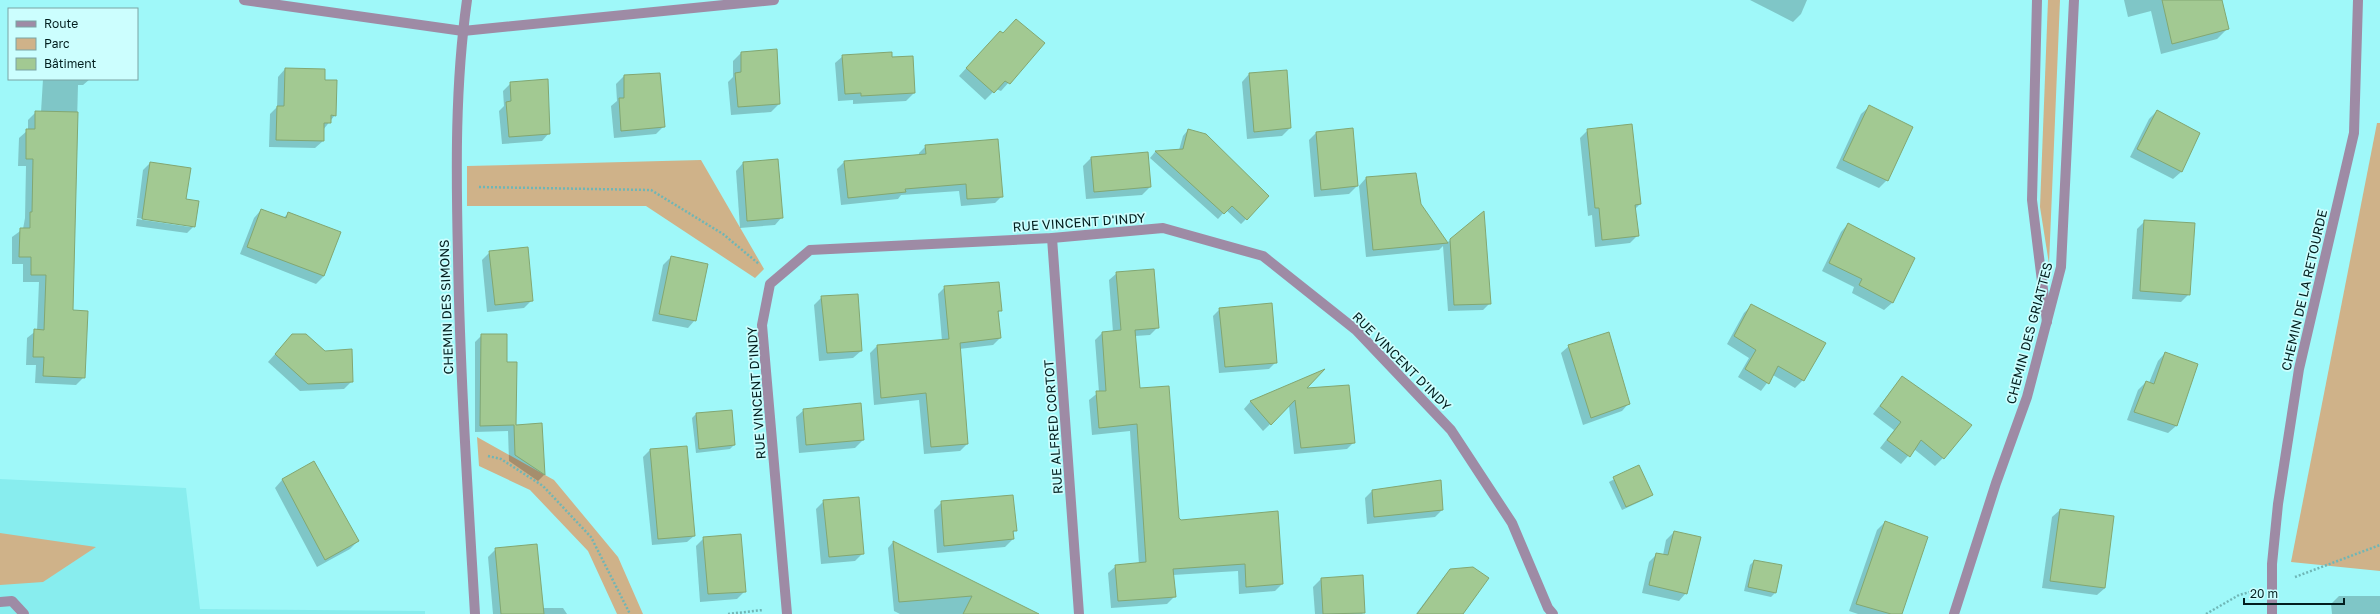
<svg xmlns="http://www.w3.org/2000/svg" width="2380" height="614" font-family="'Golos Text',sans-serif">
  <style>
    .built { fill: #88edee }
    .green { fill: #cfb289 }
    .shadow { fill: #0003; fill-rule: evenodd }
    .building { fill: #a2c992; stroke: #82a772 }
    .lines { fill: none; stroke-linecap: round; stroke-linejoin: round }
    .path { stroke: #6fb6b6; stroke-width: 2.5; stroke-dasharray: 2 2; stroke-linecap: butt }
    .lane { stroke: #9e8ba5; stroke-width: 10 }
    .street { stroke: #9e8ba5; stroke-width: 10 }
    .labels { text-anchor: middle; dominant-baseline: central; stroke-width: 3.5; stroke-linejoin: round; paint-order: stroke }
    .street-label { font-size: 13px; fill: #021e1e; stroke: #ccfefe }
  </style>
  <rect width="100%" height="100%" fill="#9ff8f9"/>
  <!-- built -->
  <polygon class="built" points="0,479 186,488 200,609 425,611 425,614 0,614"/>
  <!-- green -->
  <g class="green">
    <polygon points="2048,0 2060,0 2049,264 2040,207"/>
    <polygon points="2377,123 2380,123 2380,571 2291,562"/>
    <polygon points="701,160 764,269 755,278 646,206 467,206 467,166"/>
    <polygon points="477,437 554,480 618,557 643,614 617,614 588,551 530,490 479,466"/>
    <polygon points="0,533 96,547 43,582 0,585"/>
  </g>
  <!-- shadow -->
  <g class="shadow">
    <polygon points="1750,0 1807,0 1801,14 1793,22"/>
    <polygon points="2124,0 2221,0 2228,28 2217,39 2161,54 2151,11 2128,17"/>
    <polygon points="992,40 1044,43 1001,91 996,89 985,100 959,76"/>
    <polygon points="776,50 779,104 771,112 731,115 728,82 733,77 733,61 741,53"/>
    <polygon points="843,56 891,58 914,93 906,101 853,104 853,100 838,101 835,63"/>
    <polygon points="285,69 324,81 335,115 323,130 323,141 315,148 269,147 270,114 277,107 278,77"/>
    <polygon points="1249,74 1290,128 1282,136 1247,139 1242,82"/>
    <polygon points="624,76 664,126 656,134 614,138 611,106 617,101 616,84"/>
    <polygon points="43,79 90,79 83,85 78,85 72,311 84,377 76,385 35,383 36,365 26,365 27,338 37,330 39,282 23,282 23,264 12,264 12,237 23,229 25,218 26,166 18,166 19,138 28,130 28,120 36,112 41,112"/>
    <polygon points="511,83 549,133 542,141 502,144 499,111 504,106 503,91"/>
    <polygon points="1869,107 1912,127 1887,180 1879,188 1836,168 1861,114"/>
    <polygon points="2157,111 2199,134 2181,172 2173,179 2130,157 2149,119"/>
    <polygon points="1188,130 1246,219 1241,224 1226,210 1218,219 1150,158 1155,152 1179,150 1183,136"/>
    <polygon points="1588,130 1640,204 1635,209 1638,235 1630,243 1595,247 1592,215 1588,216 1580,138"/>
    <polygon points="1317,132 1357,186 1349,194 1314,197 1309,140"/>
    <polygon points="926,146 1002,196 995,203 961,206 959,191 901,195 898,199 841,205 837,169 844,162 919,156 919,153"/>
    <polygon points="1091,158 1150,187 1142,195 1086,199 1083,166"/>
    <path d="M150 163 185 200 194 226 187 233 136 226 143 170ZM137 218 190 225V227L137 219Z"/>
    <polygon points="743,163 782,217 775,225 740,228 736,171"/>
    <polygon points="1366,178 1420,204 1447,243 1450,240 1490,303 1483,310 1448,311 1443,246 1439,250 1366,257 1359,186"/>
    <polygon points="261,210 283,218 289,213 340,233 324,276 316,284 240,254 254,218"/>
    <polygon points="2145,221 2189,294 2181,302 2132,299 2137,229"/>
    <polygon points="1848,224 1914,258 1892,303 1884,310 1852,293 1854,287 1822,271 1841,232"/>
    <polygon points="490,252 532,300 524,308 487,312 482,260"/>
    <polygon points="671,257 695,320 688,328 652,321 663,265"/>
    <polygon points="1117,273 1158,327 1150,335 1135,336 1139,389 1178,518 1282,584 1275,591 1239,594 1238,571 1173,575 1175,596 1167,604 1111,608 1108,573 1116,566 1139,564 1130,431 1092,435 1089,400 1099,392 1095,340 1102,333 1113,332 1109,280"/>
    <polygon points="945,287 1001,310 997,313 1000,338 993,345 959,349 967,444 960,451 924,454 919,400 874,405 870,353 877,346 942,341 938,294"/>
    <polygon points="822,297 861,351 853,358 819,361 814,305"/>
    <polygon points="1752,305 1825,344 1803,380 1795,388 1773,375 1761,391 1738,377 1749,358 1727,344 1744,313"/>
    <polygon points="1220,309 1276,362 1269,369 1219,373 1213,316"/>
    <polygon points="482,335 506,363 515,426 541,424 544,475 538,481 509,461 508,431 475,432 475,342"/>
    <polygon points="284,344 325,352 352,381 344,389 300,391 268,362"/>
    <polygon points="1569,346 1629,403 1622,411 1583,425 1561,353"/>
    <polygon points="2165,353 2197,364 2176,426 2168,433 2127,420 2138,390 2146,382 2149,383 2158,361"/>
    <polygon points="1321,371 1305,389 1354,442 1347,449 1294,454 1289,406 1263,431 1244,409 1250,402"/>
    <polygon points="1902,377 1943,458 1935,466 1914,449 1901,464 1880,448 1894,430 1873,414"/>
    <polygon points="804,410 863,440 855,448 799,453 796,417"/>
    <polygon points="696,414 734,445 730,449 696,453 692,418"/>
    <polygon points="686,447 694,536 687,542 652,545 643,457 650,450"/>
    <polygon points="314,462 358,541 350,549 317,567 275,488 282,480"/>
    <polygon points="1639,466 1652,495 1648,498 1622,510 1609,482"/>
    <polygon points="1372,491 1442,510 1435,517 1367,524 1365,498"/>
    <polygon points="824,501 863,553 855,561 821,564 816,509"/>
    <polygon points="942,502 1016,530 1012,533 1013,539 1005,547 937,553 934,510"/>
    <polygon points="2060,510 2105,588 2097,595 2042,588 2052,517"/>
    <polygon points="1885,522 1901,614 1858,614 1849,611 1877,530"/>
    <polygon points="1674,532 1686,593 1679,601 1642,593 1649,562 1657,554 1663,555 1666,540"/>
    <polygon points="704,538 745,591 737,599 700,602 696,546"/>
    <polygon points="893,542 1002,614 900,614 894,611 888,548"/>
    <polygon points="496,549 542,608 563,608 567,614 493,614 488,557"/>
    <polygon points="1754,561 1781,566 1775,593 1771,597 1744,591 1750,565"/>
    <polygon points="1451,569 1462,614 1416,614 1443,578"/>
    <polygon points="1362,576 1364,612 1362,614 1315,614 1313,587 1321,579"/>
    <polygon points="2339,596 2380,596 2380,614 2332,614 2331,604"/>
  </g>
  <!-- building -->
  <g class="building">
    <polygon points="2162,0 2222,0 2229,29 2172,44"/>
    <polygon points="1016,19 1045,43 1010,84 1005,81 994,93 966,68 1000,31 1003,33"/>
    <polygon points="777,49 780,104 738,107 735,73 741,72 741,52"/>
    <polygon points="892,52 892,57 913,56 915,93 861,96 861,93 845,94 842,55"/>
    <polygon points="285,68 325,69 325,80 337,80 336,116 331,115 331,123 324,123 324,141 276,140 277,106 284,106"/>
    <polygon points="1287,70 1291,128 1254,132 1249,73"/>
    <polygon points="660,73 665,127 621,131 619,98 624,98 624,75"/>
    <polygon points="548,79 550,134 509,137 506,102 511,101 510,82"/>
    <polygon points="1869,105 1913,127 1888,181 1843,160"/>
    <polygon points="2157,110 2200,133 2182,172 2137,149"/>
    <polygon points="35,111 78,112 73,310 88,311 85,378 43,376 44,357 33,357 34,329 44,330 46,275 31,275 31,257 19,257 20,228 30,228 30,212 32,212 33,159 26,159 26,129 35,129"/>
    <polygon points="1632,124 1641,204 1635,205 1639,236 1602,240 1599,208 1595,208 1587,129"/>
    <polygon points="1353,128 1358,186 1321,190 1316,132"/>
    <polygon points="1188,129 1206,134 1269,196 1247,220 1232,206 1224,214 1155,151 1183,149"/>
    <polygon points="998,139 1003,197 967,199 966,184 905,189 906,192 848,198 844,161 926,154 925,145"/>
    <polygon points="1148,152 1151,187 1094,192 1091,157"/>
    <polygon points="778,159 783,218 747,221 743,162"/>
    <polygon points="150,162 191,168 186,199 199,201 195,227 142,219"/>
    <polygon points="1416,173 1421,204 1448,243 1373,250 1366,177"/>
    <polygon points="261,209 286,218 288,212 341,232 324,276 247,247"/>
    <polygon points="1484,211 1491,304 1454,305 1450,239"/>
    <polygon points="2144,220 2195,223 2190,295 2140,291"/>
    <polygon points="1848,223 1915,258 1893,303 1859,285 1862,279 1829,263"/>
    <polygon points="528,247 533,301 495,305 489,251"/>
    <polygon points="671,256 708,264 696,321 659,314"/>
    <polygon points="1154,269 1159,328 1135,330 1140,388 1169,386 1179,518 1181,520 1278,511 1283,584 1246,587 1245,564 1173,569 1176,597 1118,601 1115,565 1146,562 1137,424 1099,428 1096,391 1106,391 1102,332 1121,330 1116,272"/>
    <polygon points="999,282 1002,311 998,311 1001,338 960,343 968,444 931,447 926,393 881,398 877,345 949,339 944,286"/>
    <polygon points="858,294 862,351 827,353 821,296"/>
    <polygon points="1272,303 1277,363 1225,367 1219,308"/>
    <polygon points="1751,304 1826,343 1804,381 1778,366 1769,384 1745,369 1756,350 1734,336"/>
    <polygon points="1609,332 1630,404 1591,418 1568,345"/>
    <polygon points="292,334 306,334 325,351 352,349 353,382 308,384 275,354"/>
    <polygon points="481,334 507,334 507,362 517,362 516,425 542,423 545,475 515,455 514,425 480,426"/>
    <polygon points="2165,352 2198,364 2177,426 2134,412 2146,381 2154,384"/>
    <polygon points="1325,369 1307,388 1349,385 1355,443 1301,448 1295,400 1271,425 1250,401"/>
    <polygon points="1902,376 1972,425 1944,459 1921,440 1910,457 1887,440 1901,422 1880,406"/>
    <polygon points="861,403 864,440 806,445 803,409"/>
    <polygon points="732,410 735,445 699,449 696,413"/>
    <polygon points="687,446 695,536 658,539 650,449"/>
    <polygon points="314,461 359,541 325,560 282,479"/>
    <polygon points="1639,465 1653,495 1626,507 1613,477"/>
    <polygon points="1441,480 1443,510 1374,517 1372,490"/>
    <polygon points="1013,495 1017,531 1013,531 1014,539 944,546 941,501"/>
    <polygon points="859,497 864,554 829,557 823,500"/>
    <polygon points="2060,509 2114,516 2105,588 2050,581"/>
    <polygon points="1885,521 1928,537 1902,614 1891,614 1856,604"/>
    <polygon points="1674,531 1701,537 1687,594 1649,585 1656,553 1668,555"/>
    <polygon points="741,534 746,592 708,594 703,537"/>
    <polygon points="893,541 1039,614 963,614 972,596 899,602"/>
    <polygon points="537,544 544,614 501,614 495,548"/>
    <polygon points="1754,560 1782,565 1776,593 1748,587"/>
    <polygon points="1473,567 1489,578 1463,614 1417,614 1450,569"/>
    <polygon points="1363,575 1365,613 1323,614 1321,578"/>
  </g>
  <g class="lines">
    <!-- path -->
    <g class="path">
      <polyline points="479,187 651,190 723,234 759,264"/>
      <polyline points="488,456 501,459 543,486 591,537 630,614"/>
      <polyline points="2295,577 2380,545"/>
      <polyline points="728,614 763,610"/>
      <polyline points="2206,614 2239,595 2250,592"/>
    </g>
    <!-- lane -->
    <g class="lane">
      <polyline points="244,0 463,31 774,0"/>
      <polyline points="2037,0 2032,200 2047,322"/>
      <polyline points="0,602 12,601 24,614"/>
    </g>
    <!-- street -->
    <g class="street">
      <path d="M467 0C455 85 456 170 458 256 460 375 468 495 475 614"/>
      <polyline points="1052,238 1079,614"/>
      <polyline points="787,614 762,325 770,284 810,250 1052,238 1163,228 1263,256 1356,330 1451,430 1512,523 1548,608 1553,614"/>
      <polyline points="1954,614 1996,483 2027,397 2061,267 2074,0"/>
      <polyline points="2272,614 2272,564 2278,504 2299,369 2354,133 2358,0"/>
    </g>
  </g>
  <g class="labels">
    <!-- street labels -->
    <g class="street-label">
      <text transform="translate(1079 222) rotate(-4)">RUE VINCENT D'INDY</text>
      <text transform="translate(2304 290) rotate(-77)">CHEMIN DE LA RETOURDE</text>
      <text transform="translate(446 307) rotate(-92)">CHEMIN DES SIMONS</text>
      <text transform="translate(2029 333) rotate(-75)">CHEMIN DES GRIATTES</text>
      <text transform="translate(1402 361) rotate(45)">RUE VINCENT D'INDY</text>
      <text transform="translate(756 393) rotate(-94)">RUE VINCENT D'INDY</text>
      <text transform="translate(1053 427) rotate(-94)">RUE ALFRED CORTOT</text>
    </g>
  </g>
  <!-- legend -->
  <rect x="8" y="8" width="130" height="72" fill="#ccfefe" stroke="#7ba4a4"/>
  <rect x="16" y="21" width="20" height="6" fill="#9e8ba5" stroke="#7ba4a4"/>
  <text x="44" y="28" font-size="12" fill="#021e1e">Route</text>
  <rect x="16" y="38" width="20" height="12" fill="#cfb289" stroke="#7ba4a4"/>
  <text x="44" y="48" font-size="12" fill="#021e1e">Parc</text>
  <rect x="16" y="58" width="20" height="12" fill="#a2c992" stroke="#7ba4a4"/>
  <text x="44" y="68" font-size="12" fill="#021e1e">Bâtiment</text>
  <!-- scale -->
  <path d="M2244 598v6h100v-6" fill="none" stroke="#021e1e" stroke-width="2"/>
  <text x="2250" y="598" font-size="12" fill="#021e1e" stroke="#ccfefe" stroke-width="3" paint-order="stroke">20 m</text>
</svg>
